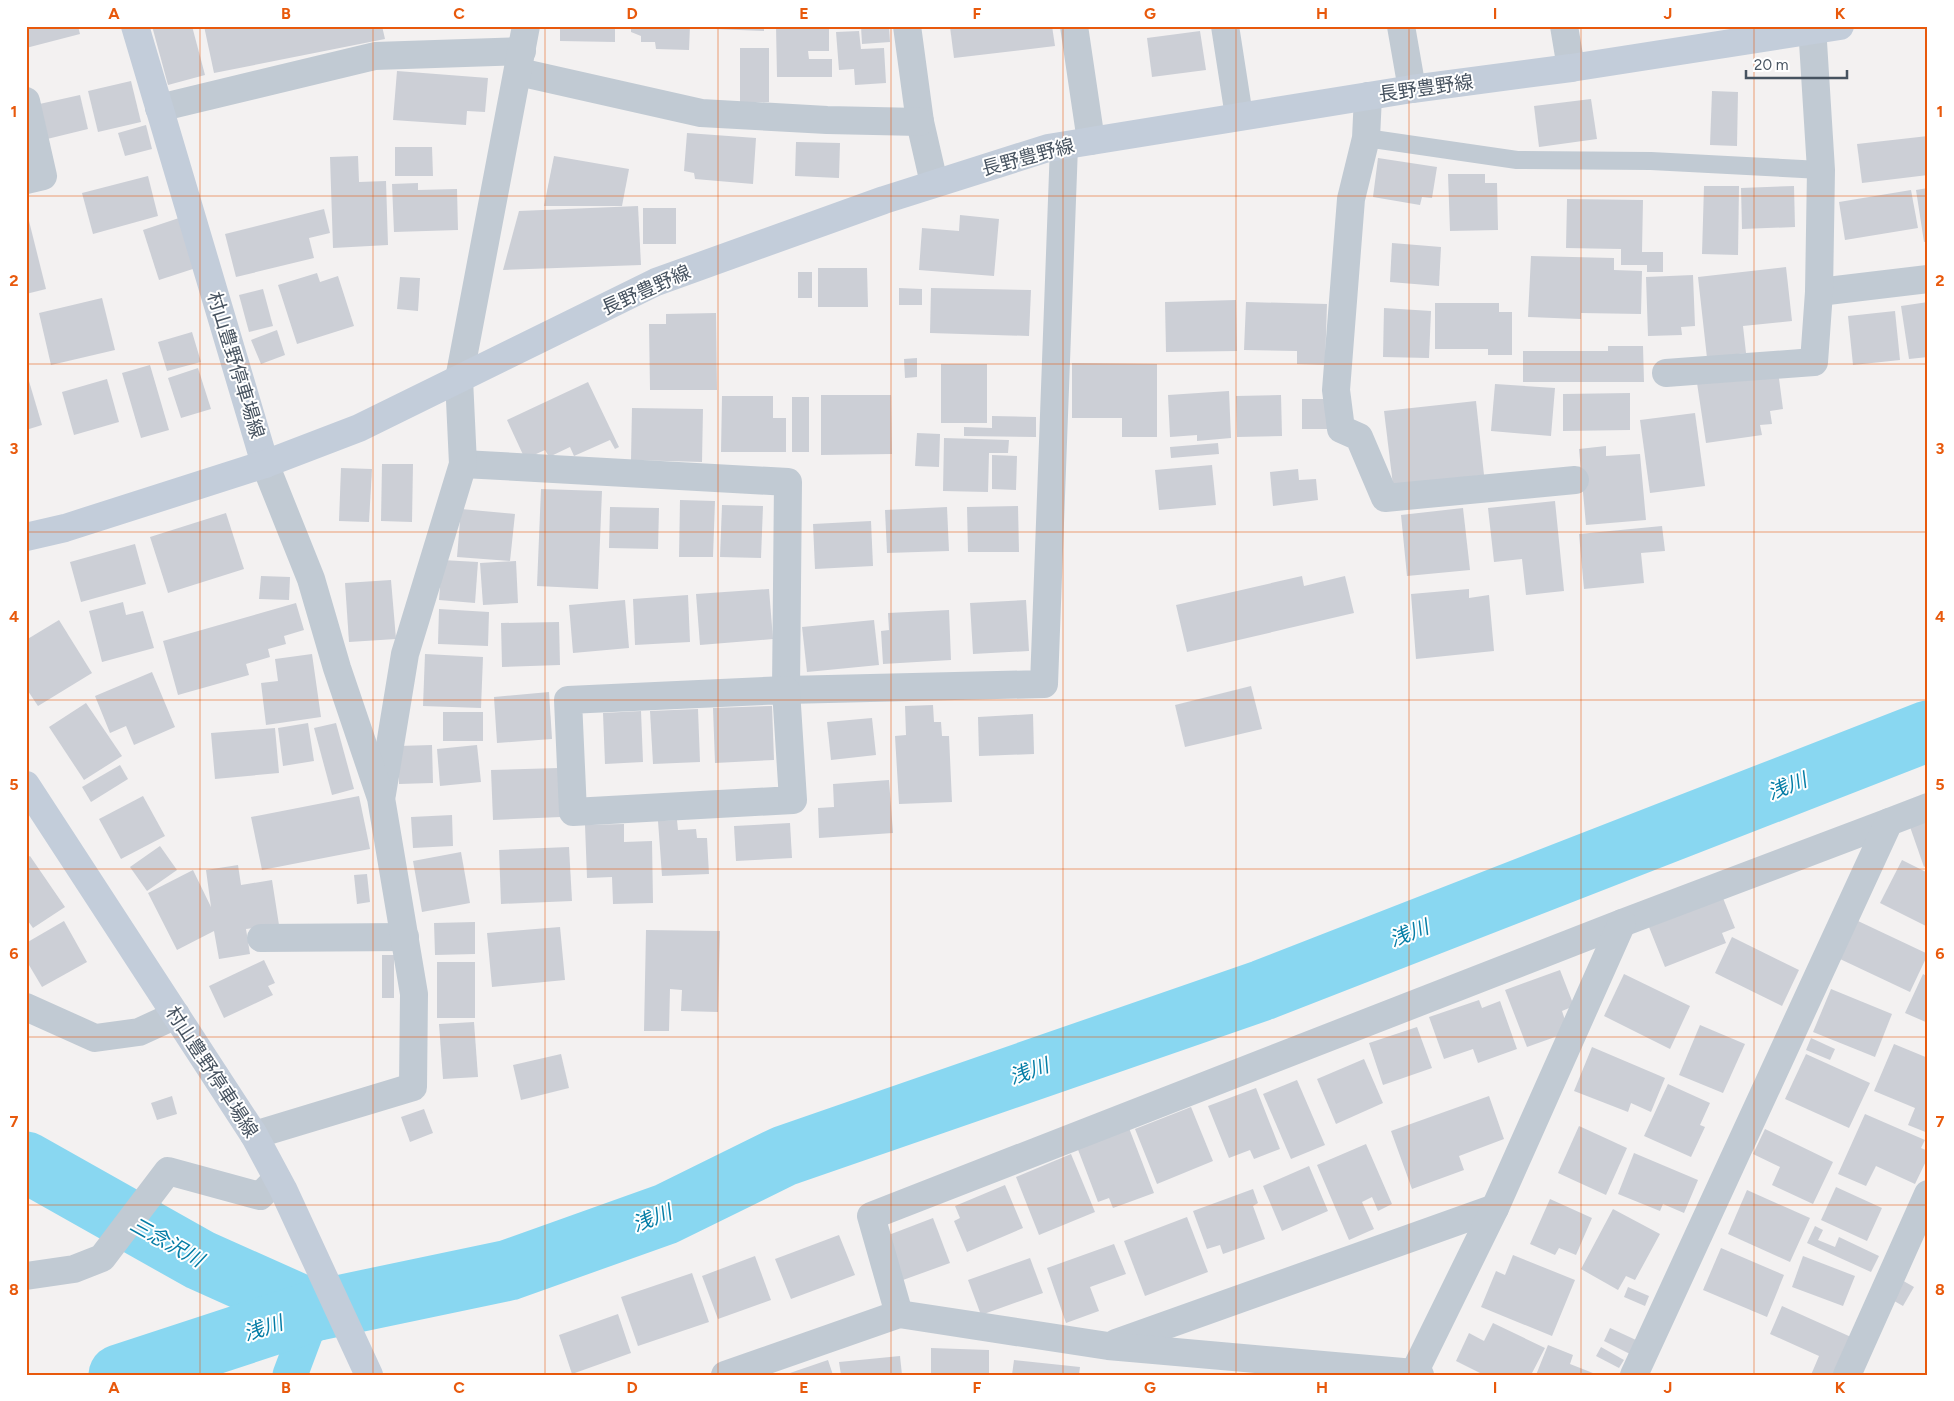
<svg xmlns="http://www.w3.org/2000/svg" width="1954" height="1401" font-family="Figtree,'Noto Sans JP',sans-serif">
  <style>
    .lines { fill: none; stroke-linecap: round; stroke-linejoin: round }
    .canal { stroke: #89d7f1; stroke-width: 35 }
    .river { stroke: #89d7f1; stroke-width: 61 }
    .building { fill: #cccfd6 }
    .lane { stroke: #c1cad3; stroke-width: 18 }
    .street { stroke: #c1cad3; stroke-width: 28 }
    .secondary { stroke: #c3cdda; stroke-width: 28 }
    .grid { fill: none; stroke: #e8590c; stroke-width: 1; stroke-opacity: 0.55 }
    .labels { text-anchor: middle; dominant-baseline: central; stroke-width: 4; stroke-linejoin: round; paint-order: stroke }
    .street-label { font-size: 19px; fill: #475360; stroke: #fff }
    .water-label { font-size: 20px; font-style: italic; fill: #057da6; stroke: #fff }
    .neatline { fill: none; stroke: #e8590c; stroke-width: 2 }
    .grid-label { font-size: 16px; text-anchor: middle; font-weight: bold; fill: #e8590c }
  </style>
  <rect width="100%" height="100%" fill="#f3f1f1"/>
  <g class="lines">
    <!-- canal -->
    <polyline class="canal" points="290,1375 314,1311"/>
    <!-- river -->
    <g class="river">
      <polyline points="26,1162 200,1260 314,1311"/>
      <polyline points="119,1375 314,1311 509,1270 666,1214 784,1156 1263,990 1928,731"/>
    </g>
  </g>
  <!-- building -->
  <g class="building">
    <polygon points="26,26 78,26 80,34 26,48"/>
    <polygon points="152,26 192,26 205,75 168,85"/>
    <polygon points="204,26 382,26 385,39 214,73"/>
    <polygon points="560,26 615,26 615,42 560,41"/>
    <polygon points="631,26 690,26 689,50 656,49 655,42 641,42 641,36 631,32"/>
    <polygon points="715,26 764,26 764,31 715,29"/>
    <polygon points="776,26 829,26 829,51 808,51 809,59 832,59 832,77 777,77"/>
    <polygon points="861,26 889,26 890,42 862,44"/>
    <polygon points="1052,26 1055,46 954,58 950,27"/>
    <polygon points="859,31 861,49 884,48 886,83 855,85 854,69 839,70 836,32"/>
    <polygon points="1200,31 1206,70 1152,77 1147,38"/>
    <rect x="740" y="48" width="29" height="54"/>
    <polygon points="397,71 488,78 485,112 467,111 466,125 393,120"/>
    <polygon points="131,81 141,122 98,132 88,91"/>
    <polygon points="1712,91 1738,92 1737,146 1710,145"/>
    <polygon points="80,95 88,129 43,140 35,105"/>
    <polygon points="1591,99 1597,139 1539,147 1534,106"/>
    <polygon points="146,125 152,149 125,156 118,133"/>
    <polygon points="687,133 756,138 753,184 695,179 694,173 684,171"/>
    <polygon points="1928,136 1928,175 1862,183 1857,144"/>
    <polygon points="796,142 840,143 839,178 795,176"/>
    <polygon points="395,147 432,147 433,176 395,176"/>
    <polygon points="358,156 359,182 386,181 388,245 333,248 330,157"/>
    <polygon points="554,156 629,169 622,206 544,206"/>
    <polygon points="1378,158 1437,167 1432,198 1422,197 1420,205 1373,197"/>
    <polygon points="1448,174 1485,174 1485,183 1497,183 1498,230 1450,231"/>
    <polygon points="148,176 158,216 93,234 82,193"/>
    <polygon points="418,183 418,190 457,189 458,230 394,232 392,184"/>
    <polygon points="1704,186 1739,186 1738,255 1702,254"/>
    <polygon points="1794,186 1795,227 1742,229 1741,188"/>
    <polygon points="1928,188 1928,241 1924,242 1916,190"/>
    <polygon points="1911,190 1918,228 1845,240 1839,202"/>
    <polygon points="1567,199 1643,200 1642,252 1663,252 1663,272 1647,272 1647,265 1621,265 1621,249 1566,248"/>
    <polygon points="638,206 641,265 503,270 519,211"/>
    <rect x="643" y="208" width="33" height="36"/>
    <polygon points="26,209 46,289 26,294"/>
    <polygon points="324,209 330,233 309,238 314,258 236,277 225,234"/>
    <polygon points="960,215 999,219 994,276 919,270 922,228 959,231"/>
    <polygon points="182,217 199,267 159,280 143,230"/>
    <polygon points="1392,243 1441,247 1439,286 1390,282"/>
    <polygon points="1531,256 1614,258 1614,270 1642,271 1641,314 1581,313 1581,319 1528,317"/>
    <polygon points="1786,267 1792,321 1743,326 1746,353 1707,358 1698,277"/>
    <polygon points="818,268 867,268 868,307 818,307"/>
    <rect x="798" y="272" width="14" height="26"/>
    <polygon points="317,273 320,282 338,276 354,326 297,344 278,285"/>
    <polygon points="1693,275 1695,326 1681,327 1682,335 1648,336 1646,277"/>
    <polygon points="400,277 420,278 418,311 397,309"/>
    <polygon points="899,288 922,289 922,305 899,305"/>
    <polygon points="931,288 1031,290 1029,336 930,333"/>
    <polygon points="263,289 273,326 249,332 239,295"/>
    <polygon points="102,298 115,350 51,365 39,313"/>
    <polygon points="1236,300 1237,351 1166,352 1165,302"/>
    <polygon points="1246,302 1327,304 1325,365 1297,364 1297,351 1244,350"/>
    <polygon points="1928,302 1928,357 1909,359 1901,306"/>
    <polygon points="1435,303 1499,303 1499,312 1512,312 1512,355 1488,355 1488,349 1435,349"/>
    <polygon points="1384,308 1431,311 1429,358 1383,357"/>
    <polygon points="1895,311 1900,360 1853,365 1848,316"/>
    <polygon points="716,313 717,390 650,390 649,324 666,324 666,314"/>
    <polygon points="277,330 285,355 261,364 251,340"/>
    <polygon points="192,332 201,362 167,371 158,342"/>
    <polygon points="1608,346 1643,346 1644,382 1523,382 1523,351 1608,351"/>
    <polygon points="917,358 917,377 905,378 904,359"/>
    <polygon points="1072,363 1157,364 1157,437 1122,437 1122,418 1072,418"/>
    <rect x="941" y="364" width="46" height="59"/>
    <polygon points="150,365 169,430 141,438 122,373"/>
    <polygon points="198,368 211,409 181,418 168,378"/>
    <polygon points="26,371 42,425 26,430"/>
    <polygon points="1778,371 1783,409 1770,411 1772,424 1760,425 1762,435 1706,443 1697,383"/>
    <polygon points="107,379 119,422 74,435 62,392"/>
    <polygon points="588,382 619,447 615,449 610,440 574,456 570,447 549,457 545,450 525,459 507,420"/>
    <polygon points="1495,384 1555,388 1551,436 1491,431"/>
    <polygon points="1229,391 1231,438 1197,441 1197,435 1170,437 1168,395"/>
    <polygon points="1630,393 1630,430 1563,431 1563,394"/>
    <polygon points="821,395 891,395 892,454 821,455"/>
    <polygon points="1281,395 1282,436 1237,437 1236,396"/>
    <polygon points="722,396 773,396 773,418 786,418 786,452 721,452"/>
    <rect x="792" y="397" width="17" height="55"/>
    <rect x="1302" y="399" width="25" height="30"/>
    <polygon points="1476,401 1484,475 1393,485 1384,411"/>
    <polygon points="632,408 703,409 702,462 631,460"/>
    <polygon points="1695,413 1705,486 1650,493 1640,420"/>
    <polygon points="992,416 1036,417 1036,437 964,436 964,427 992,428"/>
    <polygon points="917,433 940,434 939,467 915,466"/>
    <polygon points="944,438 1009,440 1008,453 989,453 988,492 943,491"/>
    <polygon points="1218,443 1219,454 1171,458 1170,447"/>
    <polygon points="1606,446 1606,456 1640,454 1646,520 1586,525 1579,449"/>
    <polygon points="992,455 1017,456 1016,490 992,489"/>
    <polygon points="382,464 413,464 412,522 381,521"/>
    <polygon points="1212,465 1216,505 1159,510 1155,470"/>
    <polygon points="341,468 372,469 369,522 339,521"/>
    <polygon points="1298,469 1299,480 1316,479 1318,500 1273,506 1270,472"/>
    <polygon points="541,489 602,491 598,589 537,586"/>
    <polygon points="680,500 715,501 713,557 679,557"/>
    <polygon points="1555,501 1564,591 1526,595 1522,559 1494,562 1488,508"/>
    <polygon points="722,505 763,506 761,558 720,557"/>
    <polygon points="1018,506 1019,552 968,552 967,507"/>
    <polygon points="610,507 659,508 658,549 609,548"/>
    <polygon points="947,507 949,551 887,553 885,510"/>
    <polygon points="1463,508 1470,570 1407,576 1401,515"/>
    <polygon points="461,509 515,514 510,561 457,557"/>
    <polygon points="226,513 244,569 168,593 150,537"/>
    <polygon points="871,521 873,566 815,569 813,524"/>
    <polygon points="1662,526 1665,551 1641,553 1644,583 1584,589 1579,534"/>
    <polygon points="135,544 146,584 81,602 70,562"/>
    <polygon points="442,560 478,562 475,603 439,600"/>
    <polygon points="516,561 518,603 483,605 480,563"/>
    <polygon points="261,576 290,577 289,600 259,599"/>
    <polygon points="1302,576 1304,586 1345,576 1354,613 1187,652 1176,605"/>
    <polygon points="391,580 396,639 349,642 345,583"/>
    <polygon points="769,589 773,639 700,645 696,594"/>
    <polygon points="1469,589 1469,598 1489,595 1494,651 1416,659 1411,594"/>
    <polygon points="688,595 690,642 635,645 633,599"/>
    <polygon points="625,600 629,648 573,653 569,605"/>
    <polygon points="1026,600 1029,651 973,654 970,603"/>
    <polygon points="123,602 126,615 143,611 154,648 102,662 89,611"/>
    <polygon points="296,603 304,630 284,636 286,644 268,649 270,657 246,664 249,675 178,695 163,641"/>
    <polygon points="439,609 489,612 488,646 438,644"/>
    <polygon points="949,610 951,660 883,664 881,631 889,630 888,613"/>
    <polygon points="59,620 92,673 38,706 26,688 26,640"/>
    <polygon points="874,620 879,665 807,672 802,627"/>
    <polygon points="559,622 560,665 502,667 501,623"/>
    <polygon points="312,654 321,717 266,725 261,683 278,681 275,659"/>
    <polygon points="425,654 483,657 481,708 423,706"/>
    <polygon points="152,672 175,727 134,745 126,726 110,733 95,696"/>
    <polygon points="1251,686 1262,729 1185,747 1175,705"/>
    <polygon points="549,692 552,739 497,743 494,697"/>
    <polygon points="86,703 122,756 84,780 49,727"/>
    <polygon points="933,705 934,722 941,722 942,736 949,736 952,802 899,804 895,736 906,735 905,706"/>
    <polygon points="772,706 774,760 715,763 713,708"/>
    <polygon points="698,709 700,762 653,764 650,711"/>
    <polygon points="641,711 643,762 605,764 603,713"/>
    <rect x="443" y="712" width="40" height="29"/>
    <polygon points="1033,714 1034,754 979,756 978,717"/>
    <polygon points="872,718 876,755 831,760 827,722"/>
    <polygon points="308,723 314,761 283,766 278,728"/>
    <polygon points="336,723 354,789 332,795 314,728"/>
    <polygon points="275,728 279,773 215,779 211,733"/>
    <polygon points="432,745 433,783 399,784 398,746"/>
    <polygon points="477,745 481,782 440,786 437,749"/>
    <polygon points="120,765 128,779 91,802 82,787"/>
    <polygon points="559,768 561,817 493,820 491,770"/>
    <polygon points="889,780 893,833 819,838 818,808 834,807 833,784"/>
    <polygon points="143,796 165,836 121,859 99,819"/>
    <polygon points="359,796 370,849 262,870 251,817"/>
    <polygon points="452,815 453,846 413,848 411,817"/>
    <polygon points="1928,817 1928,865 1924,867 1909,824"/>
    <polygon points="677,820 678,830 696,829 697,838 707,838 709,874 662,876 658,821"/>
    <polygon points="790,823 792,858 736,861 734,826"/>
    <polygon points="624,824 624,842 652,841 653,903 613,904 612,877 587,878 585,825"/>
    <polygon points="160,846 177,870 147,891 130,867"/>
    <polygon points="569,847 572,901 501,904 499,850"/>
    <polygon points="461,852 470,903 422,912 413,861"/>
    <polygon points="30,856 65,907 33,928 28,921 26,922 26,858"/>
    <polygon points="1902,860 1928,873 1928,927 1880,903"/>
    <polygon points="238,865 241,885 272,880 279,925 246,929 250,954 219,959 214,931 177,950 148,893 193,870 211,907 206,870"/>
    <polygon points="367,874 370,902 357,904 354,875"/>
    <polygon points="1723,898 1735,928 1722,933 1726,943 1665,967 1649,927"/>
    <polygon points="64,921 87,962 42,987 26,960 26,943"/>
    <polygon points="1858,921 1928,954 1910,992 1840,959"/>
    <polygon points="475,922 475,954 435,955 434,923"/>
    <polygon points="560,927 565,980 492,987 487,933"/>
    <polygon points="646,930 720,931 718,1012 681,1011 682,990 670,989 669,1031 644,1031"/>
    <polygon points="1732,937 1799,970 1782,1006 1715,973"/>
    <rect x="382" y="955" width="12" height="43"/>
    <polygon points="264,960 275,983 268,986 273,995 224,1018 209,986"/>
    <rect x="437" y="962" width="38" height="56"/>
    <polygon points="1560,970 1574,1006 1562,1011 1569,1032 1527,1047 1505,990"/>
    <polygon points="1624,974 1690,1006 1670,1049 1604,1016"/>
    <polygon points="1923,974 1928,977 1928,1023 1905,1013"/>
    <polygon points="1831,989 1892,1014 1875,1057 1813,1032"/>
    <polygon points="1479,1000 1482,1008 1500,1001 1517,1049 1478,1063 1473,1049 1444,1059 1429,1017"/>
    <polygon points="474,1022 478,1077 443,1079 439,1024"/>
    <polygon points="1700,1025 1745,1044 1723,1093 1679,1075"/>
    <polygon points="1417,1027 1432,1068 1383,1085 1369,1043"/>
    <polygon points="1811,1038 1835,1049 1830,1060 1806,1050"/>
    <polygon points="1894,1044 1928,1058 1928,1133 1908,1125 1915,1108 1874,1091"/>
    <polygon points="1592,1047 1665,1078 1651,1112 1631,1103 1628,1112 1574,1091"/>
    <polygon points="561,1054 569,1088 521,1100 513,1065"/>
    <polygon points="1806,1054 1870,1083 1849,1128 1785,1099"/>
    <polygon points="1364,1059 1383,1103 1336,1124 1317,1079"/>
    <polygon points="1297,1080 1325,1145 1291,1159 1263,1094"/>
    <polygon points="1668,1084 1710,1103 1700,1125 1705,1127 1691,1157 1644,1136"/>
    <polygon points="1256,1088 1280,1149 1254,1159 1250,1150 1229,1158 1208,1106"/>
    <polygon points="172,1096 177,1114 157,1120 151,1103"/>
    <polygon points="1489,1096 1504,1139 1459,1156 1464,1170 1412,1189 1391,1131"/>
    <polygon points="1191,1107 1213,1161 1157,1184 1135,1129"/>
    <polygon points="424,1109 433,1133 410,1142 401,1117"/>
    <polygon points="1865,1114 1925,1140 1921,1148 1928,1151 1928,1157 1915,1184 1876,1166 1866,1186 1838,1174"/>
    <polygon points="1579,1126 1627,1148 1606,1195 1558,1173"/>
    <polygon points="1129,1128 1154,1193 1113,1208 1109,1198 1098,1202 1077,1147"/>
    <polygon points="1765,1129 1833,1162 1813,1204 1772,1185 1780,1167 1753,1154"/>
    <polygon points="1366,1144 1392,1204 1378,1211 1372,1197 1362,1202 1374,1229 1349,1240 1317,1165"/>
    <polygon points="1634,1153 1698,1180 1684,1213 1663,1204 1660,1211 1618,1194"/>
    <polygon points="1071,1154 1095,1212 1039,1235 1016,1177"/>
    <polygon points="1309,1166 1328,1211 1282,1231 1263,1186"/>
    <polygon points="1005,1185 1023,1228 967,1252 954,1221 960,1218 955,1206"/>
    <polygon points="1836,1187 1882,1208 1867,1241 1821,1220"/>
    <polygon points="1253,1189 1258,1203 1253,1206 1265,1239 1223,1254 1220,1245 1207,1249 1193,1211"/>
    <polygon points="1747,1190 1810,1218 1790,1262 1728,1234"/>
    <polygon points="1550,1199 1592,1218 1576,1255 1559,1248 1555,1255 1530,1244"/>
    <polygon points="1613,1209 1660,1234 1635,1280 1626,1276 1618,1290 1581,1269"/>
    <polygon points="1187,1217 1208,1272 1145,1296 1124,1241"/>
    <polygon points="933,1218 950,1263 903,1280 886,1236"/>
    <polygon points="1815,1226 1823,1230 1818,1240 1835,1247 1839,1237 1879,1256 1871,1272 1807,1243"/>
    <polygon points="839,1235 855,1275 791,1299 775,1259"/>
    <polygon points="1114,1244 1126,1274 1090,1287 1099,1311 1066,1323 1047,1268"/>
    <polygon points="1721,1248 1784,1275 1767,1317 1703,1290"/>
    <polygon points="1513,1255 1575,1280 1552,1336 1481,1307 1496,1271 1505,1275"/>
    <polygon points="755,1256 771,1300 718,1319 702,1276"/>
    <polygon points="1803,1256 1855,1276 1843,1306 1792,1287"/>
    <polygon points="1030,1258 1043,1293 981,1315 968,1280"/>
    <polygon points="692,1273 709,1322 638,1346 621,1297"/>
    <polygon points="1900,1279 1914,1287 1903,1306 1889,1298"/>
    <polygon points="1628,1287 1649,1296 1645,1306 1624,1297"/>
    <polygon points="1782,1306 1851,1337 1834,1375 1811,1375 1819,1356 1770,1334"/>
    <polygon points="618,1314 631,1353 572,1374 559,1335"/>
    <polygon points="1493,1323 1545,1348 1531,1375 1484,1375 1456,1361 1469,1333 1484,1341"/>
    <polygon points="1610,1328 1636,1340 1630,1354 1604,1341"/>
    <polygon points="1548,1345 1573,1355 1570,1364 1598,1375 1536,1375"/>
    <polygon points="1601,1347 1624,1360 1619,1368 1596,1356"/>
    <polygon points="931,1348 989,1350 989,1375 931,1375"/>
    <polygon points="900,1356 902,1375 841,1375 839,1362"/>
    <polygon points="828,1360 833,1375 787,1375 787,1374"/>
    <polygon points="1014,1360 1080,1367 1079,1375 1012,1375"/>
  </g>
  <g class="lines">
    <!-- lane -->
    <polyline class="lane" points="1366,138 1517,160 1651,161 1821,170"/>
    <!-- street -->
    <g class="street">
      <polyline points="907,26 920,122 934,183"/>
      <polyline points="1074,26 1091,141"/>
      <polyline points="1225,26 1239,116"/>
      <polyline points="1401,26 1412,89"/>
      <polyline points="1564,26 1571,68"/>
      <polyline points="519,72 701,113 827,120 920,122"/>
      <polyline points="1368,96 1366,138 1351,199 1336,390 1341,429 1359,437 1385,498 1575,480"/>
      <polyline points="26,101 43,176 26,180"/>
      <polyline points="159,108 375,56 522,51"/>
      <polyline points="1819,292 1928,279"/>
      <polyline points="1666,373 1814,362 1819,292 1821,170 1812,26"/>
      <polyline points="463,464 788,482 786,690 1044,684 1064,146"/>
      <polygon points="786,690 793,800 573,812 568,700"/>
      <polyline points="382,794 405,654 463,464 459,379 526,26"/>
      <polyline points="261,938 405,937"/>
      <polyline points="26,1007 95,1038 139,1032 176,1015"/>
      <polyline points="254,1135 413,1087 414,994 381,798 337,668 311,579 265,464"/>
      <polyline points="26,1276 74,1269 102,1258 168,1171 260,1196 277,1179"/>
      <polyline points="899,1314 871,1216 1622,923 1889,822"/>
      <polyline points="1116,1343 1495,1208"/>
      <polyline points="725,1375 899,1314 1108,1346 1414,1373 1420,1375"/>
      <polyline points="1413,1375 1495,1208 1622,923"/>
      <polyline points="1634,1375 1889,822 1928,807"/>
      <polyline points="1847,1375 1928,1194"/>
    </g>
    <!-- secondary -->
    <g class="secondary">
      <polyline points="135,26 265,464"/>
      <polyline points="26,537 65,528 265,464 359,428 656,282 884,200 1048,148 1412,89 1571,68 1840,26"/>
      <polyline points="26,785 254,1135 283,1189 369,1375"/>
    </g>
  </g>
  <!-- grid -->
  <path class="grid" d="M200 26V1375M373 26V1375M545 26V1375M718 26V1375M891 26V1375M1063 26V1375M1236 26V1375M1409 26V1375M1581 26V1375M1754 26V1375M26 196H1928M26 364H1928M26 532H1928M26 700H1928M26 869H1928M26 1037H1928M26 1205H1928"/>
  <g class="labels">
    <!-- street labels -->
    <g class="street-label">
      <text transform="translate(1426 88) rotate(-8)">長野豊野線</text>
      <text transform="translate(1028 157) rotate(-15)">長野豊野線</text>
      <text transform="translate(646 290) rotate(-24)">長野豊野線</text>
      <text transform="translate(236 365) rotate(73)">村山豊野停車場線</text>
      <text transform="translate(212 1072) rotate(57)">村山豊野停車場線</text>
    </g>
    <!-- water labels -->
    <g class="water-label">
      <text transform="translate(1787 786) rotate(-21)">浅川</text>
      <text transform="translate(1409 933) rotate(-21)">浅川</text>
      <text transform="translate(1029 1071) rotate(-19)">浅川</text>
      <text transform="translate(652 1218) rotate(-21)">浅川</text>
      <text transform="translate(167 1242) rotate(29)">三念沢川</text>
      <text transform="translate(263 1328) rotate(-18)">浅川</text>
    </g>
  </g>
  <!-- border -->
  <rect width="1954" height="1401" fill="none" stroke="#ffffff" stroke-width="55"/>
  <!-- scale -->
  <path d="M1746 70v8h101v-8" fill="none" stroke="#475360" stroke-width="2.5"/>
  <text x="1754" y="70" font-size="15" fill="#475360" stroke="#ffffff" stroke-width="4" paint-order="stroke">20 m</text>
  <rect x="28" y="28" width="1898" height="1346" class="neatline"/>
  <g class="grid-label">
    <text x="114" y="19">A</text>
    <text x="286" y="19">B</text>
    <text x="459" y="19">C</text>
    <text x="632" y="19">D</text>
    <text x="804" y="19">E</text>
    <text x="977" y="19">F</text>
    <text x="1150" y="19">G</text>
    <text x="1322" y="19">H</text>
    <text x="1495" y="19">I</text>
    <text x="1668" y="19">J</text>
    <text x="1840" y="19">K</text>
    <text x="14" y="117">1</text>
    <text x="1940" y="117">1</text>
    <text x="14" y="286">2</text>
    <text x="1940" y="286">2</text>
    <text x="14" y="454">3</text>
    <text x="1940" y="454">3</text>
    <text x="14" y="622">4</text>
    <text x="1940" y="622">4</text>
    <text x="14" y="790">5</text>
    <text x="1940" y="790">5</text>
    <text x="14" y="959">6</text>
    <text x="1940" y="959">6</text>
    <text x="14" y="1127">7</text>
    <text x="1940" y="1127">7</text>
    <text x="14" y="1295">8</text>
    <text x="1940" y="1295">8</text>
    <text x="114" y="1393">A</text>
    <text x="286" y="1393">B</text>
    <text x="459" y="1393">C</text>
    <text x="632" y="1393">D</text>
    <text x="804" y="1393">E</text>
    <text x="977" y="1393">F</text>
    <text x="1150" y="1393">G</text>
    <text x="1322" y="1393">H</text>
    <text x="1495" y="1393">I</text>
    <text x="1668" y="1393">J</text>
    <text x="1840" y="1393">K</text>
  </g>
</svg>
